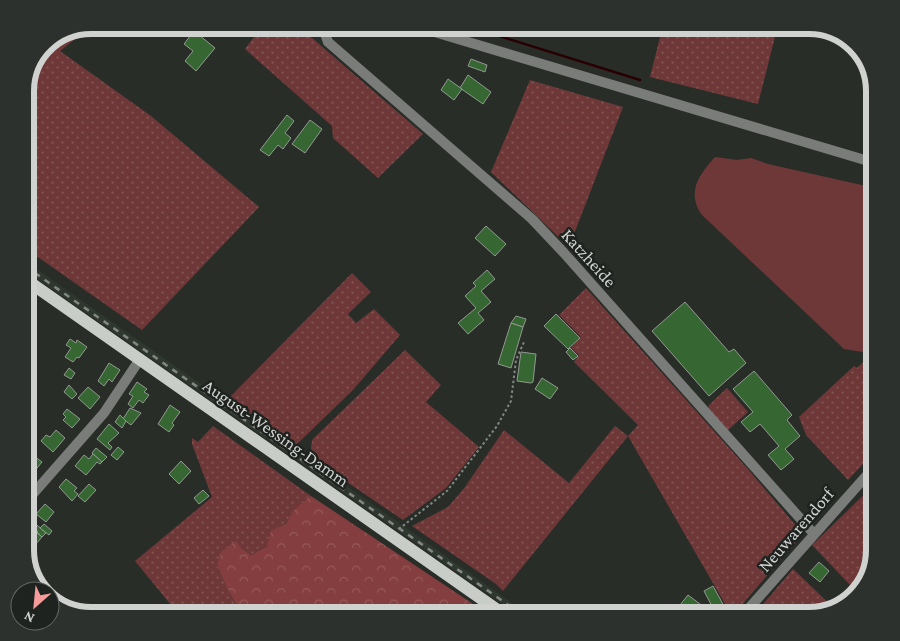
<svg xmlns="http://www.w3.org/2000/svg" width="900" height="641" font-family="'Crimson Pro',serif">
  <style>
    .built { fill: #2f382e }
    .green { fill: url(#green-dots) }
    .forest { fill: url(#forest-crowns) }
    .pitch { fill: #6f3838 }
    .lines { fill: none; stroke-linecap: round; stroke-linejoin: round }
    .stream { stroke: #290002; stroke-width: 2.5 }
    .building { fill: #366732; stroke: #929891 }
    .path { stroke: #838783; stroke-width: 2; stroke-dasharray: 2.5 2.5; stroke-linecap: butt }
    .minor { stroke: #7a7c79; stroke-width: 10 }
    .tertiary { stroke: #7a7c79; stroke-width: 10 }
    .primary { stroke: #c8cdc8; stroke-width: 12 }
    .rail { stroke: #838783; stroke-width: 2.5; stroke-dasharray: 6 6; stroke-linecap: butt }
    .labels { text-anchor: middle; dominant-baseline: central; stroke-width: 5; stroke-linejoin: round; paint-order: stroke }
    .street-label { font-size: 18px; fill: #cfd2cf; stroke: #1f231f }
    .rim { fill: none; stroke: #cfd2cf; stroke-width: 6 }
  </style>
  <defs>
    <pattern id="green-dots" width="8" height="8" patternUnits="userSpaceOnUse" patternTransform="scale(1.25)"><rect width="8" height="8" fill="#6f3838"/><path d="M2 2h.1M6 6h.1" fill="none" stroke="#825454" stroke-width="1.8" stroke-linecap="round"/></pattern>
    <pattern id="forest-crowns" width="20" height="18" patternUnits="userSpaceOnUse" patternTransform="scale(1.25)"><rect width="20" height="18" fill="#853e3f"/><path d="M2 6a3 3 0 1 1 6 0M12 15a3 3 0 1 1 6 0" fill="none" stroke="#95595a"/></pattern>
  </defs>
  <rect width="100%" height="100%" fill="#292d28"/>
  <!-- built -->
  <polygon class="built" points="25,261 399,523 530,616 520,616 25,270"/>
  <!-- green -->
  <g class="green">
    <polygon points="91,25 93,25 60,51 151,116 259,207 142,330 25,248 25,86 47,42"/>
    <polygon points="263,25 297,25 423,134 378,178 333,138 332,126 245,49"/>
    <polygon points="663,25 778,25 758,104 650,77"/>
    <polygon points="530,80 623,107 569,247 491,172"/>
    <polygon points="352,273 371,292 348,314 356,323 374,309 400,335 353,390 295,446 228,399"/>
    <polygon points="586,288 747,468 803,534 732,616 628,436 503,591 496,584 412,526 448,507 465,487 504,430 569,483 615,426 628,436 638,425 574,362 579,355 571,348 581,337 559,315"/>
    <polygon points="405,350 441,385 426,402 479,447 446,488 403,520 310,457 312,440"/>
    <polygon points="875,351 875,451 848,480 806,435 799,417 854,366 857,368"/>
    <polygon points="727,388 748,412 727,431 708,410 709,405"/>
    <path d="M213 426 311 496C299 504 292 510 286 524L271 530 268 545 251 555 241 548 217 565C224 582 233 604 247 616H180L135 561 212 497 192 444V438L198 442Z"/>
    <polygon points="875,484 875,550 862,590 859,592 851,586 812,545"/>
    <polygon points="793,569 834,608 849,591 854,596 838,609 809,616 753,616"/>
  </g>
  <!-- forest -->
  <path class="forest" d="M311 496 482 610 475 616H247C233 604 224 582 217 565L221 552 236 541 241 548 251 555 267 546 271 530 286 524C292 510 299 504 311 496Z"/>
  <!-- pitch -->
  <path class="pitch" d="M715 157 737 160 751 158 768 164 875 188V346L863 352 844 349 702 215C686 192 699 175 715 157Z"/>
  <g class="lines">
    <!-- stream -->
    <polyline class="stream" points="464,25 640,80"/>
  </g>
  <!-- building -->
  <g class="building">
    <polygon points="194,31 215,48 196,71 185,61 193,51 184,44"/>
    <polygon points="471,59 487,65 485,72 468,66"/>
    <polygon points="468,75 491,92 483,104 460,88"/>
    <polygon points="448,79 462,89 454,100 441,90"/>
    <polygon points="287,115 294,121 285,133 291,138 283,149 278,145 269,156 260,150"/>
    <polygon points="310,120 322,129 305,153 292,144"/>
    <polygon points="486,226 506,244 495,256 475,238"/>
    <polygon points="487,270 495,279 481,291 491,302 478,313 484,320 468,334 458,323 476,308 465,296 476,286 473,283"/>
    <polygon points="685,302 729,352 734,349 746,363 709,396 652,331"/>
    <polygon points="556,314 580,338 568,349 544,326"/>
    <polygon points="516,316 526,319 523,327 511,323"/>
    <polygon points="511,323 523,327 511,368 498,364"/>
    <polygon points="70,339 76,343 77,340 87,347 79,358 77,357 73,362 65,357 71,348 66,345"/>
    <polygon points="570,348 578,356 573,360 566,352"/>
    <polygon points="521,352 536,354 533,382 531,383 517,381"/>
    <polygon points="109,363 120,370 112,382 109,379 104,386 98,381"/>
    <polygon points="69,368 75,373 71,379 64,375"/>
    <polygon points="754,371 792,415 787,420 800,436 785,449 794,459 781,470 768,455 779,446 760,424 750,432 741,422 753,412 733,389"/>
    <polygon points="542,378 558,388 550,399 535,389"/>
    <polygon points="137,382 147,389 144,392 149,395 143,403 139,400 133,408 128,404 133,396 129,394"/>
    <polygon points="69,385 77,394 72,399 64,392"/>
    <polygon points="88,387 100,397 90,409 78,398"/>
    <polygon points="170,405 180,412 172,423 174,425 169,432 158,424"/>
    <polygon points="130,408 141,413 131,425 123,419"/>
    <polygon points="67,409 80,419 72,428 63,420 66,417 63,414"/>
    <polygon points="120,415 126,421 122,428 115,422"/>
    <polygon points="109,424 119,433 108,443 112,447 110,450 97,439"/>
    <polygon points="56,430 65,438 53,452 41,441 46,435 50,437"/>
    <polygon points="28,439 35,446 28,453 25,451 25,442"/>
    <polygon points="118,447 124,452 117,460 111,455"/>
    <polygon points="96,448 107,457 102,462 92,453"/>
    <polygon points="93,454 102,462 100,464 97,462 86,475 75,466 84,455 89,459"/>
    <polygon points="34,456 42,462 33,473 25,466"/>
    <polygon points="181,461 191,471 179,484 169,474"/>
    <polygon points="66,479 77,488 74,491 78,494 72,501 59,487"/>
    <polygon points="89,484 96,490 85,502 78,496"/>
    <polygon points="203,490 209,496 199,504 194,498"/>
    <polygon points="45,504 54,512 46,522 36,514"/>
    <polygon points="30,519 46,533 42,537 27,522"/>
    <polygon points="27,522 38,532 25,544 25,524"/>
    <polygon points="44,524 52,531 49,535 40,528"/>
    <polygon points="37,533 42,537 35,545 29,540"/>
    <polygon points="819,562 829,571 820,582 809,573"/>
    <polygon points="713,586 724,606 715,612 704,591"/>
    <polygon points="688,595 700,604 698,607 710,616 683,616 676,610"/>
  </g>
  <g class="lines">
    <!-- path -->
    <polyline class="path" points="399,529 447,491 497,426 511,401 516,360 524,342"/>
    <!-- minor -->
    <g class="minor">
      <polyline points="322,25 328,42 532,219 564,253 814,534"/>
      <polyline points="25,503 104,413 140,359"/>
      <polyline points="742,616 875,466"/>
    </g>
    <!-- tertiary -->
    <polyline class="tertiary" points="411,25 875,163"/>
    <!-- primary -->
    <polyline class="primary" points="25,279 506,616"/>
    <!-- rail -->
    <polyline class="rail" points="25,266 524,616"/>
  </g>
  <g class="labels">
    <!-- street labels -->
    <g class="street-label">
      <text transform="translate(589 258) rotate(48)">Katzheide</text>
      <text transform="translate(276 433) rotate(35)">August-Wessing-Damm</text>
      <text transform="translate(796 530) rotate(-49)">Neuwarendorf</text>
    </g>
  </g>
  <!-- crop -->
  <path d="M0 0H900V641H0ZM91 34H809A57 57 0 0 1 866 91V550A57 57 0 0 1 809 607H91A57 57 0 0 1 34 550V91A57 57 0 0 1 91 34Z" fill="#2d312d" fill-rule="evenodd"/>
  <path class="rim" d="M91 34H809A57 57 0 0 1 866 91V550A57 57 0 0 1 809 607H91A57 57 0 0 1 34 550V91A57 57 0 0 1 91 34Z"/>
  <!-- north arrow -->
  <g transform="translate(35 606) rotate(207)"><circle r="24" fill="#1f231f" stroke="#656965"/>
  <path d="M0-4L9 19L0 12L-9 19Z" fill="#f59b9a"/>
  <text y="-8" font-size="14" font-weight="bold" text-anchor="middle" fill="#cfd2cf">N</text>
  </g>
</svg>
